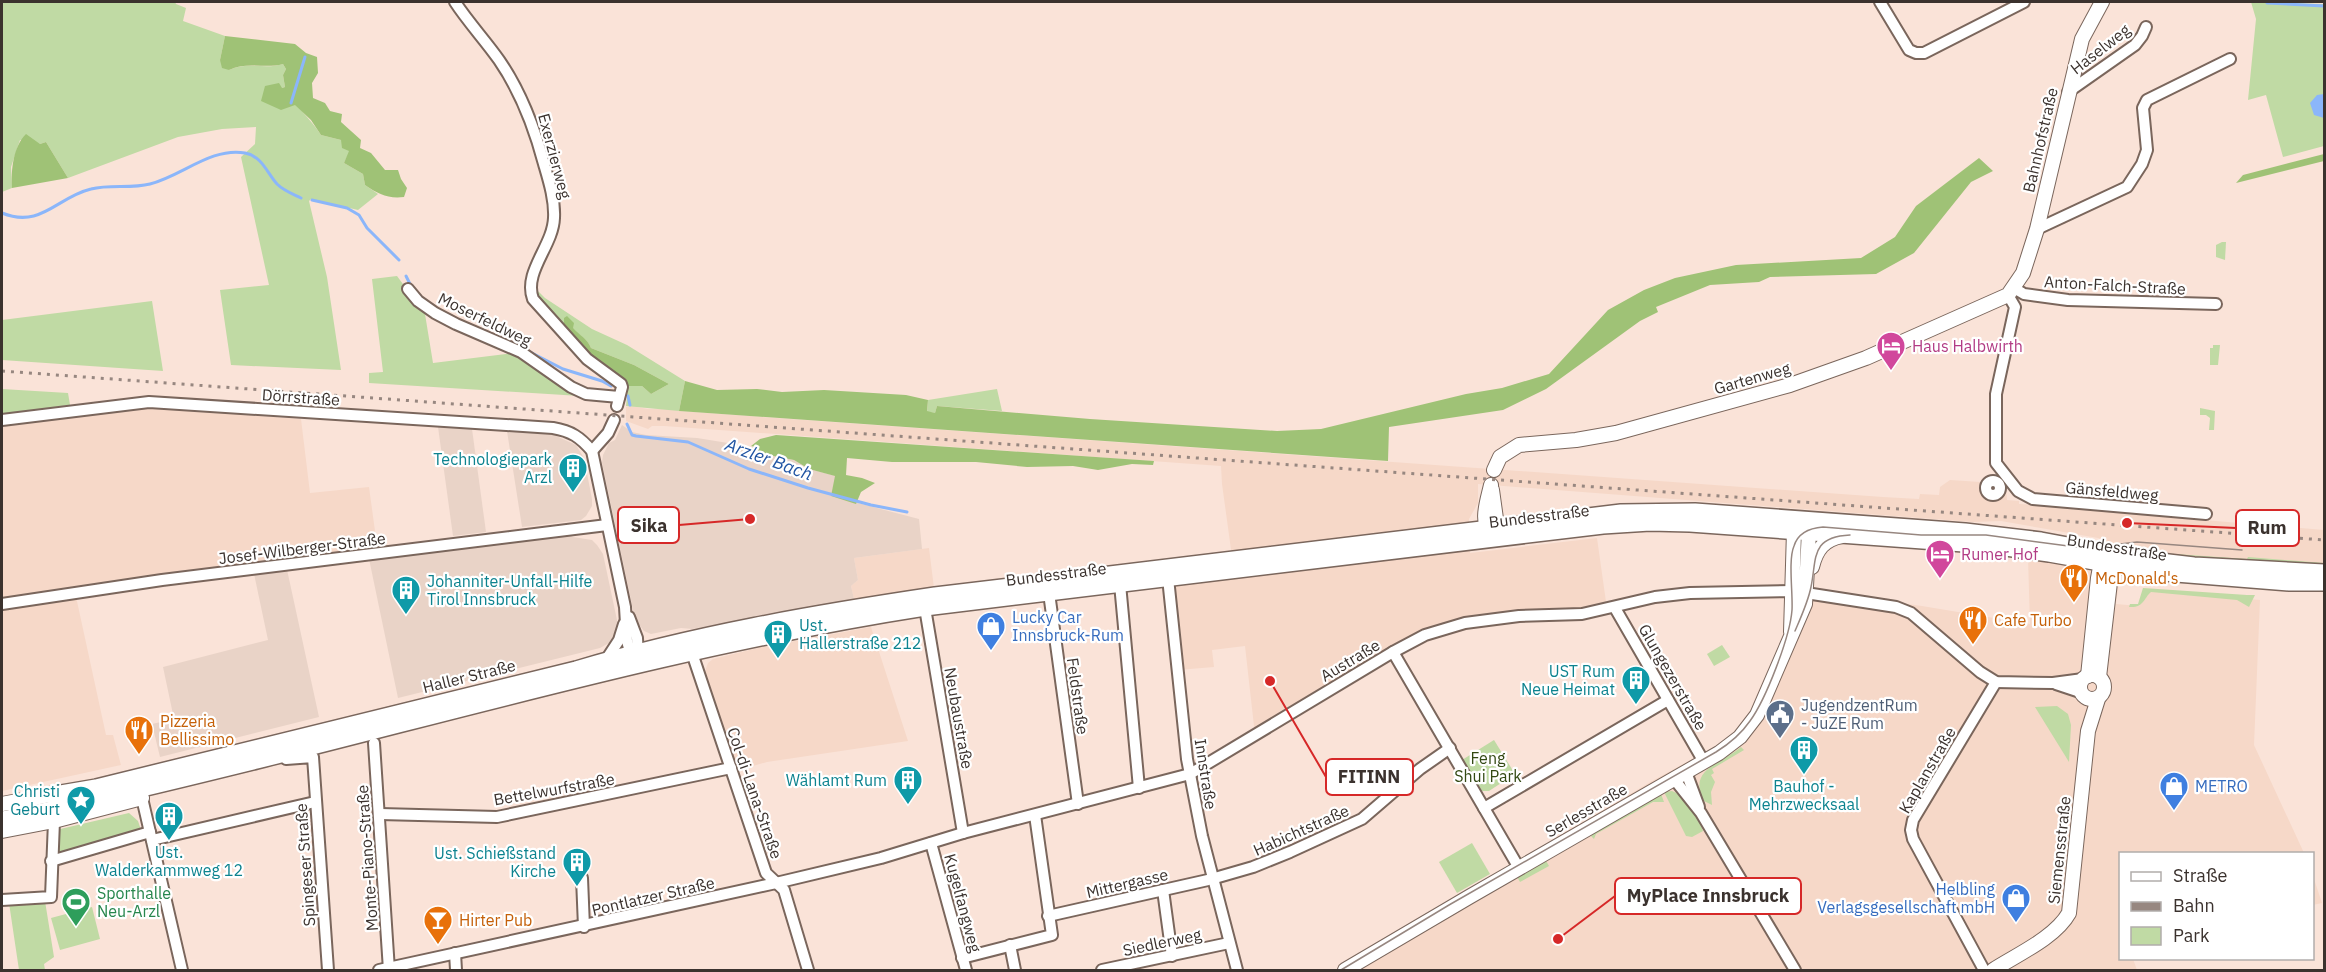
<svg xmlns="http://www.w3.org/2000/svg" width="2326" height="972" font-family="'IBM Plex Sans',sans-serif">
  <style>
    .built { fill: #f6d8c8 }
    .industrial { fill: #e9d3c7 }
    .green { fill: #c0daa4 }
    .forest { fill: #9fc276 }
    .water { fill: #8bb6fa }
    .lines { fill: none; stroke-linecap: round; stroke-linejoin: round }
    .stream { stroke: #8bb6fa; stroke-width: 3 }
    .street-casing { stroke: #7a665c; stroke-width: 14 }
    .secondary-casing { stroke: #7a665c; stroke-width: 16 }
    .primary-casing { stroke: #7a665c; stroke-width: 18 }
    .street { stroke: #fff; stroke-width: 10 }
    .secondary { stroke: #fff; stroke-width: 14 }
    .primary { stroke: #fff; stroke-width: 15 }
    .tram { stroke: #978780; stroke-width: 1.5 }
    .rail { stroke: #978780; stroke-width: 3; stroke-dasharray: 3 6; stroke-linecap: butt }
    .labels { text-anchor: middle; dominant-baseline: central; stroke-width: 4.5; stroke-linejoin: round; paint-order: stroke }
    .street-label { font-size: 16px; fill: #3b322e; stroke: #fff }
    .hotel-label { font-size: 16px; fill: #b23c85; stroke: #fff; text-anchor: start }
    .culture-label { font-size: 16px; fill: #0d838f; stroke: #fff; text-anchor: end }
    .food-label { font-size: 16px; fill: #c56008; stroke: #fff; text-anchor: start }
    .shop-label { font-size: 16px; fill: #366cbe; stroke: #fff; text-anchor: start }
    .service-label { font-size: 16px; fill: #4e5e75; stroke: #fff; text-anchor: start }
    .park-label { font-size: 16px; fill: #334913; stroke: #fff }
    .leisure-label { font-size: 16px; fill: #27864d; stroke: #fff; text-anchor: start }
    .water-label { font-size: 18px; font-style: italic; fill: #2154a2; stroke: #fff }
    .leader { fill: none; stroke: #d62828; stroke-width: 2 }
    .callout-dot { fill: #d62828; stroke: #fff; stroke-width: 2 }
    .callout { fill: #fff; stroke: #d62828; stroke-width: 2 }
    .callout-label { font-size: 18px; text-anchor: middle; font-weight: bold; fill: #3b322e }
  </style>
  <rect width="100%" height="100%" fill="#fae3d8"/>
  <!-- built -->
  <g class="built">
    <polygon points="631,406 648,409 673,409 679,411 1883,497 1919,499 1920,494 1939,495 1940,487 1950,480 1980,482 1985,480 1988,475 1997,475 2006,487 2007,500 2019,501 2019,504 2143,511 2143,515 2324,530 2324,566 2144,556 2098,538 2001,521 1973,522 1478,484 1478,503 1469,519 1470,553 1597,538 1607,609 1534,615 1425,635 1255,735 1245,646 1212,650 1214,667 1178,670 1168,572 1233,564 1222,484 1221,466 664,426 652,426 648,429 626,421 626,407"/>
    <polygon points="156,408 301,419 310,493 369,487 378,553 75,592 106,735 113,735 121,765 2,791 2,425"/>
    <polygon points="929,548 934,588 854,599 851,586 858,580 854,558"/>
    <polygon points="2028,558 2083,567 2119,583 2116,604 2139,606 2149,591 2260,600 2254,745 2304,853 2120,854 2120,958 2133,959 2137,970 1336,970 1652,781 1742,732 1805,590 1922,606 2030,624"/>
    <polygon points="871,627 908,741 767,762 736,771 704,674 708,663 713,659 762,647"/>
    <polygon points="2313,876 2322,903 2313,905 2312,905"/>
  </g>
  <!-- industrial -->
  <g class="industrial">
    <polygon points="622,425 632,432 646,435 697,438 759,448 759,453 794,460 809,469 836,476 831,496 919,519 922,549 854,558 858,580 851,586 854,599 692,629 681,628 651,634 644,631 635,619 632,605 602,463 603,455 609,443 615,440"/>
    <polygon points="438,427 472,429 486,532 453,536"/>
    <polygon points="507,431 554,435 576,445 584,458 592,499 592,506 586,516 581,520 522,527"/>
    <polygon points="560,530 573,537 592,540 597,545 603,554 617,620 617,628 609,643 600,648 398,698 368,554"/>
    <polygon points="286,565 319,717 160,757 152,724 174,719 163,667 268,640 253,569"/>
  </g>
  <!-- green -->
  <g class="green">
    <path d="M2 2H175L176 4 186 8 183 21 225 36 220 60 229 70C247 61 265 70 283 64L286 69 283 75 285 87 282 88C295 105 310 118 321 135L341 140 350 151 344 163 363 174 365 185 378 194 358 210 311 199 309 201 327 277 341 370 231 365 220 290 269 285 241 157 255 144 256 127 222 129 178 137 68 178 46 142 40 144 20 140 11 167 12 188 2 192Z"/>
    <polygon points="2251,2 2324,4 2324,146 2283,157 2266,95 2248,100 2256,19"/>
    <polygon points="2222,242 2226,242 2225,260 2216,257 2216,245"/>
    <polygon points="397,276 425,314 433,363 521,352 580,396 369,383 369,373 383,372 372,279"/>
    <path d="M532 285 545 298 592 329 627 345 685 381 679 411 626 406 628 386H642L651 394 669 384 634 365 591 348C587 338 579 336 572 328L564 329 539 302Z"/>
    <polygon points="152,301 163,371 2,360 2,320"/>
    <polygon points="2213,345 2220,345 2218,365 2210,365 2210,348 2213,348"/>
    <polygon points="2,389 68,393 70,405 2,414"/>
    <polygon points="997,389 1002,411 937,406 935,413 927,412 928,400"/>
    <polygon points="2200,408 2215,411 2214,430 2209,430 2210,418 2206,415 2200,415"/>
    <path d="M2138 549H2146V552L2247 559 2248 557 2324 563C2263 563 2200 561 2139 551Z"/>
    <path d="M2143 588 2247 595H2255L2249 607 2237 600 2151 592C2143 599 2144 608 2129 607L2130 604H2138Z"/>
    <polygon points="1722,645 1730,657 1714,666 1707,654"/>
    <polygon points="2057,706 2068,714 2071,725 2069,762 2035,707"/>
    <polygon points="1494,740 1515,774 1489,791 1482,791 1462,760"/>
    <path d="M1741 747 1744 750 1712 769 1714 773 1711 775 1715 782 1711 792 1712 805 1704 801C1687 769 1721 764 1741 747Z"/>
    <path d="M1672 791C1687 797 1698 817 1703 831L1692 837 1686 836 1664 792Z"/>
    <polygon points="1661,794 1664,802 1653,802 1596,834 1594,839 1591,836 1595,832"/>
    <polygon points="129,813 138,821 141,830 55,856 56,830"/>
    <polygon points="1472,843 1490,874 1457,893 1439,862"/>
    <polygon points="1545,859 1549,866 1520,882 1516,875"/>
    <polygon points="45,901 54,957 44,964 45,970 19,970 9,903"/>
    <polygon points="92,907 100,939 60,950 51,918"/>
  </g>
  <!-- forest -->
  <g class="forest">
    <path d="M225 36 295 44 306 53 317 57 318 73 312 83 313 98 325 103 330 111 342 114 341 122 361 140 360 148 371 153 385 170H398L401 179 407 188 404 197C388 199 378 194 365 185L363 174 344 163 349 151 342 148 341 140 321 135 311 120 295 105 281 110 261 101 265 86 279 83 282 88 285 87 283 75 286 69 283 64C265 69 247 61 229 70L222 68 220 60Z"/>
    <path d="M26 134 40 144 46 142 68 178 12 188C11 170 13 147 26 134Z"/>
    <polygon points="2324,154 2324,161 2236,183 2243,175"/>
    <polygon points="1979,158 1993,171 1971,182 1914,253 1876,274 1770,277 1759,282 1710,285 1656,307 1658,312 1640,321 1546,389 1503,410 1389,427 1388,461 679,411 685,381 717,390 757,389 782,392 824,390 906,395 928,400 927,411 935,413 937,406 1090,419 1277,431 1321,429 1466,394 1502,388 1549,374 1608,310 1644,290 1675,278 1736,265 1861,258 1895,237 1916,206"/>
    <path d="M567 316 574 323 573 328C580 336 587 338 591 348L634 365 669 384 651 394 642 386H628L625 380 588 356 564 329V318Z"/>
    <polygon points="776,435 1154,461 1153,465 1132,464 1098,470 1073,466 1027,467 976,462 892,462 847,458 846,475 862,478 875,483 861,492 856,504 831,496 835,476 809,469 794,460 758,453 759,448 751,446 760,439"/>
  </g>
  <!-- water -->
  <polygon class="water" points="2324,94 2324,118 2314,115 2310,103 2317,95"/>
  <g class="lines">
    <!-- stream -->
    <g class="stream">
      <polyline points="2267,3 2324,6"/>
      <polyline points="291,103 305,57"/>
      <polyline points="312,200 347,208 359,215 367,228 399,260"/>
      <path d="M2 213C41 229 57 197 91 189 110 184 131 189 150 184 182 176 211 147 245 153 262 156 267 173 277 184 284 191 293 194 301 198"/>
      <polyline points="406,276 411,286"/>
      <polyline points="528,351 563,369 602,381 611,386"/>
      <polyline points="628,396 630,405"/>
      <polyline points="627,424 632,435 636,436 688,442 749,469 808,488 871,505 907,512"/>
    </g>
    <!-- street casing -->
    <g class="street-casing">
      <g id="street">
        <path d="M455 2C468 22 485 40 499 60 521 92 534 126 544 164 549 181 555 200 554 218 553 246 523 272 533 299L587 359 621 384 622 387 617 406"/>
        <polyline points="1880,2 1909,50 1916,53 1924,53 2024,2"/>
        <polyline points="2068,92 2135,45 2142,36 2146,27"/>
        <polyline points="2037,229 2127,187 2142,164 2147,150 2143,108 2147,100 2230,59"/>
        <polyline points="2014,288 2024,294 2068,300 2216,304"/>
        <polyline points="408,289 418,301 435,313 456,324 521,352 571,387 586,394 619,397"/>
        <polyline points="2008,295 2015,307 1996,394 1996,463 2018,491 2033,499 2206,514"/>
        <path d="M2 420 149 402 553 428C571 431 580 437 592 451L625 607 627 641 632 658"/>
        <polyline points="592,451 608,433 614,420"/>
        <circle cx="1993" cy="488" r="7"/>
        <polyline points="1168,578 1187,759 1202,836 1237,970"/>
        <polyline points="1120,584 1139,788"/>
        <polyline points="1049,593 1078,804"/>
        <polyline points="2,604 162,580 607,525"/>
        <polyline points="925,608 963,833"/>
        <polyline points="1615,608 1704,762"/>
        <polyline points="629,617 637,638 638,657"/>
        <polyline points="1393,652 1519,868"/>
        <polyline points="692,653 766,873 784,890 808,970"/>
        <polyline points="606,660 619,640 624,624"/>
        <polyline points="2056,684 2080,692"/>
        <polyline points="374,743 389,970"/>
        <polyline points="286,759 313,757 328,970"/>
        <polyline points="1686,772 1699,807"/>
        <polyline points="1674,779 1701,813 1795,970"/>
        <polyline points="142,798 182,970"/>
        <polyline points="1484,808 1668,700"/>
        <polyline points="380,814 497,817 731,768"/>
        <polyline points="152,840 315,802"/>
        <polyline points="931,843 966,970"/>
        <polyline points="51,861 150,832"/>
        <polyline points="582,878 584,927"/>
        <polyline points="1163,890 1172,956"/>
        <polyline points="2,900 51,897 54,821"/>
        <polyline points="1048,916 1208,880 1253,867 1290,852 1362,819 1420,769 1450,748"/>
        <polyline points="1010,945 1015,970"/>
        <polyline points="455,953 456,970"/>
        <polyline points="962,958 1052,935 1035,815"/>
        <polyline points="379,970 776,883 881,858 963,833 1190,774 1393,652 1425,635 1465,623 1519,616 1582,614 1655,597 1690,593 1793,591 1896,607 1911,613 1980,672 1996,682 2053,683 2083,679"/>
        <polyline points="1102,970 1229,943"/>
        <polyline points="1984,970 1913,839 1911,830 1913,820 1996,682"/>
      </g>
    </g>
    <!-- secondary casing -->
    <g class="secondary-casing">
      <g id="secondary">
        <polyline points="1494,470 1500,457 1519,445 1576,440 1616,433 1790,385 1866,358 2008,295 2023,273 2037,229 2082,39 2102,2"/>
        <polyline points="1492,490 1497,526 1494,535"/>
        <path d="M1491 537C1480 520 1487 503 1491 485"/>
        <path d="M1812 567C1816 550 1824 539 1842 536"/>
        <circle cx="2092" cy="687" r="12"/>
        <polyline points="2088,676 2098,578 2101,562 2108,559"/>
        <polyline points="2099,677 2112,565 2109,557"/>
        <polyline points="2,804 49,795"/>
        <polyline points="2,831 54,821 142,798"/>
        <polyline points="1345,970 1469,897 1719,753 1740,737 1757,715 1805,604 1809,532 1803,519 1794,531 1791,632"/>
        <path d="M1993 970C2016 955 2055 938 2069 913L2088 731 2098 699"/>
      </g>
    </g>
    <!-- primary casing -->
    <g class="primary-casing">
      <g id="primary">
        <path d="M49 795 96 787 576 669C693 634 814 613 935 595L1621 512 1695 511 1965 531 2041 540 2143 559 2194 565 2324 572"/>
        <path d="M2 819C87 803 172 782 257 761 478 706 699 643 925 608L1603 526 1650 523 1690 524 1991 546 2049 554 2151 572 2289 583H2324"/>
      </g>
    </g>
    <!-- street -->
    <use href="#street" class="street"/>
    <!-- secondary -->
    <use href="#secondary" class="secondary"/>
    <!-- primary -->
    <use href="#primary" class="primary"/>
    <!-- tram -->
    <g class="tram">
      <path d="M1795 631C1801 617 1808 602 1811 587 1817 558 1810 537 1850 535"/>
      <path d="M1341 970 1449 905 1716 752C1729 744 1741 734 1750 721 1766 699 1790 637 1792 610 1793 593 1788 560 1794 546 1798 533 1810 528 1823 527L1921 535H1986L2076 547H2095L2137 542 2242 550"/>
    </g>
    <!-- rail -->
    <polyline class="rail" points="2,371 2324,540"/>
  </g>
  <!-- icons -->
  <defs>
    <g id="hotel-pin" transform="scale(1.5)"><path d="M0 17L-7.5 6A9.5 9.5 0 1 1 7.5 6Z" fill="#d1479c" stroke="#fff"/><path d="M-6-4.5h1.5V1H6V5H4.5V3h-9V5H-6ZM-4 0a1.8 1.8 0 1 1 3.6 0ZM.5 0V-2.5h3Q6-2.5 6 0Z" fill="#fff"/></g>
    <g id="building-pin" transform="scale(1.5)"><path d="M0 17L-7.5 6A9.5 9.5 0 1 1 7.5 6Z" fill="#0f9aa8" stroke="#fff"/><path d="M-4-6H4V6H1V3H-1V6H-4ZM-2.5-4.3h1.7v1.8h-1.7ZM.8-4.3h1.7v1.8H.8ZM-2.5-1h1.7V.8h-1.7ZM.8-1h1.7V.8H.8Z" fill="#fff"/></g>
    <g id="restaurant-pin" transform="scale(1.5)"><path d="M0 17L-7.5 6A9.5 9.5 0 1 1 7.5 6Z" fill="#e8710a" stroke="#fff"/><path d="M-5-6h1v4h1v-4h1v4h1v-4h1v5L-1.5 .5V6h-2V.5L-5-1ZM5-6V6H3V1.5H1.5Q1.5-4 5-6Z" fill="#fff"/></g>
    <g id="shop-pin" transform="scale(1.5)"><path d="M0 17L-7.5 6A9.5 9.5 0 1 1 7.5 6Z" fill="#3f7fe0" stroke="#fff"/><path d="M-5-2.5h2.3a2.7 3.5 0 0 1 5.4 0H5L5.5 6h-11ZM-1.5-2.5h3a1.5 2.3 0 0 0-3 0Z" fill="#fff"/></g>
    <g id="civic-pin" transform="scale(1.5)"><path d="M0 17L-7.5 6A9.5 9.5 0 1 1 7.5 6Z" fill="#5c6f8a" stroke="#fff"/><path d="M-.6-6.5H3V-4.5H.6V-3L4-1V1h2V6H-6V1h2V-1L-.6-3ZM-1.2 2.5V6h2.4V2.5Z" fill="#fff"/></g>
    <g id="sight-pin" transform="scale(1.5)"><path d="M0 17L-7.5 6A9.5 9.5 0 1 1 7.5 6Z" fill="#0f9aa8" stroke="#fff"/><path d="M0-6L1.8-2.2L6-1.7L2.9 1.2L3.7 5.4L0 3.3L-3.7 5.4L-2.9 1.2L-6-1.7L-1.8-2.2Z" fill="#fff"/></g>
    <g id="stadium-pin" transform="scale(1.5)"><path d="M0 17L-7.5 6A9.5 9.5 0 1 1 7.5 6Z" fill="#2e9e5b" stroke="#fff"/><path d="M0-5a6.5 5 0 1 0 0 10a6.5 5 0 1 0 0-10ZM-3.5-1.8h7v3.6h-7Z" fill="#fff"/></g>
    <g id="bar-pin" transform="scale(1.5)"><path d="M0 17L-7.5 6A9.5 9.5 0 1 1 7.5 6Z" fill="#e8710a" stroke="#fff"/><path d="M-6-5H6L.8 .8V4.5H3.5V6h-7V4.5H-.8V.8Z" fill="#fff"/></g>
  </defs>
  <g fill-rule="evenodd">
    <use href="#hotel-pin" x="1891" y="346"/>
    <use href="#building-pin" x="573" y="468"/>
    <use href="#hotel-pin" x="1940" y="554"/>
    <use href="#restaurant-pin" x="2074" y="578"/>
    <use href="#building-pin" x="406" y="590"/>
    <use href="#restaurant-pin" x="1973" y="620"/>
    <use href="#shop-pin" x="991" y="626"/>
    <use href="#building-pin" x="778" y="634"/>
    <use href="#building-pin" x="1636" y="680"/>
    <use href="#civic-pin" x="1780" y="714"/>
    <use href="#restaurant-pin" x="139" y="730"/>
    <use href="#building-pin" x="1804" y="750"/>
    <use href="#building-pin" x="908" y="780"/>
    <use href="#shop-pin" x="2174" y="786"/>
    <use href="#sight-pin" x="81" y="800"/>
    <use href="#building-pin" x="169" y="816"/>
    <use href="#building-pin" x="577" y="862"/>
    <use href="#shop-pin" x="2016" y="898"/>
    <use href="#stadium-pin" x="76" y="902"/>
    <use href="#bar-pin" x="438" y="920"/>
  </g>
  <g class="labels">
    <!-- street labels -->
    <g class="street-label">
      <text transform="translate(2100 49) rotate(-38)">Haselweg</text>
      <text transform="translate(2040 140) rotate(-77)">Bahnhofstraße</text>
      <text transform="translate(555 156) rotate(75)">Exerzierweg</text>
      <text transform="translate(2115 285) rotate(3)">Anton-Falch-Straße</text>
      <text transform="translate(485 319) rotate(26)">Moserfeldweg</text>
      <text transform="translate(1752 378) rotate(-16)">Gartenweg</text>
      <text transform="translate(301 397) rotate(4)">Dörrstraße</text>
      <text transform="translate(2112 491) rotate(5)">Gänsfeldweg</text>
      <text transform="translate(1539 516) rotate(-7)">Bundesstraße</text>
      <text transform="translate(2117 547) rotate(9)">Bundesstraße</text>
      <text transform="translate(302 548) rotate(-7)">Josef-Wilberger-Straße</text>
      <text transform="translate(1056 574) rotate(-7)">Bundesstraße</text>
      <text transform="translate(1350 660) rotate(-31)">Austraße</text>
      <text transform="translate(469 676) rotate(-14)">Haller Straße</text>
      <text transform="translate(1673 677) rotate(60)">Glungezerstraße</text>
      <text transform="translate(1078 696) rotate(82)">Feldstraße</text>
      <text transform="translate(959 718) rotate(80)">Neubaustraße</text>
      <text transform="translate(1927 770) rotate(-60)">Kaplanstraße</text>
      <text transform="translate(1206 774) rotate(81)">Innstraße</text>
      <text transform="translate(554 789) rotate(-10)">Bettelwurfstraße</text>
      <text transform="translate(755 793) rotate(71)">Col-di-Lana-Straße</text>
      <text transform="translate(1586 810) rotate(-30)">Serlesstraße</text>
      <text transform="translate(1301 830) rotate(-24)">Habichtstraße</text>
      <text transform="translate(2059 850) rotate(-84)">Siemensstraße</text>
      <text transform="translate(367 858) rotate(-94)">Monte-Piano-Straße</text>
      <text transform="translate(305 865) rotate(-94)">Spingeser Straße</text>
      <text transform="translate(1127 883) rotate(-13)">Mittergasse</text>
      <text transform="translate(653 896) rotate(-13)">Pontlatzer Straße</text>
      <text transform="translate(963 903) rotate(75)">Kugelfangweg</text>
      <text transform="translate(1162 942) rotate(-12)">Siedlerweg</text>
    </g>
    <!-- hotel labels -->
    <g class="hotel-label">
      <text x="1912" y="346">Haus Halbwirth</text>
      <text x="1961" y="554">Rumer Hof</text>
    </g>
    <!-- culture labels -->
    <g class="culture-label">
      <text x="552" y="459">Technologiepark<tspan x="552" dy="18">Arzl</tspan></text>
      <text x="427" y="581" text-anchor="start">Johanniter-Unfall-Hilfe<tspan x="427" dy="18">Tirol Innsbruck</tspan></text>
      <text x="799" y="625" text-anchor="start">Ust.<tspan x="799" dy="18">Hallerstraße 212</tspan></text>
      <text x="1615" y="671">UST Rum<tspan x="1615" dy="18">Neue Heimat</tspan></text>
      <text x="887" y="780">Wählamt Rum</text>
      <text x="1804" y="786" text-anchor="middle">Bauhof -<tspan x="1804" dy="18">Mehrzwecksaal</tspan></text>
      <text x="60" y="791">Christi<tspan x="60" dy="18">Geburt</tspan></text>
      <text x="169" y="852" text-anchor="middle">Ust.<tspan x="169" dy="18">Walderkammweg 12</tspan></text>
      <text x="556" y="853">Ust. Schießstand<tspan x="556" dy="18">Kirche</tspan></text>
    </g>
    <!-- food labels -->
    <g class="food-label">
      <text x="2095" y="578">McDonald's</text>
      <text x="1994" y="620">Cafe Turbo</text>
      <text x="160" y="721">Pizzeria<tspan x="160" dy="18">Bellissimo</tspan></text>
      <text x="459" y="920">Hirter Pub</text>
    </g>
    <!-- shop labels -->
    <g class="shop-label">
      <text x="1012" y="617">Lucky Car<tspan x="1012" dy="18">Innsbruck-Rum</tspan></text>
      <text x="2195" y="786">METRO</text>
      <text x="1995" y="889" text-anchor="end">Helbling<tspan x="1995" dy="18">Verlagsgesellschaft mbH</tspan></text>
    </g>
    <!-- service labels -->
    <g class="service-label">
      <text x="1801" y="705">JugendzentRum<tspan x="1801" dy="18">- JuZE Rum</tspan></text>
    </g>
    <!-- park labels -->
    <g class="park-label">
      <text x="1488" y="758">Feng<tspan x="1488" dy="18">Shui Park</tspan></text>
    </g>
    <!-- leisure labels -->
    <g class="leisure-label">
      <text x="97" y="893">Sporthalle<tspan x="97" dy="18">Neu-Arzl</tspan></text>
    </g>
    <!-- water labels -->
    <g class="water-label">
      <text transform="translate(769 459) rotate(20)">Arzler Bach</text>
    </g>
  </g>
  <!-- callouts -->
  <path class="leader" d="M750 519L679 525M2127 523L2236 528M1270 681L1326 777M1558 939L1615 896"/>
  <g class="callout-dot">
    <circle cx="750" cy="519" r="6"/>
    <circle cx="2127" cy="523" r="6"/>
    <circle cx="1270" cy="681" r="6"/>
    <circle cx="1558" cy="939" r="6"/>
  </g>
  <g class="callout">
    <rect x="618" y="507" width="61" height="36" rx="6"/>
    <rect x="2236" y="510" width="63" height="36" rx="6"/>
    <rect x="1326" y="759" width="87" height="36" rx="6"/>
    <rect x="1615" y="878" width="186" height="36" rx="6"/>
  </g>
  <g class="callout-label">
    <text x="649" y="532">Sika</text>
    <text x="2267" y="534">Rum</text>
    <text x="1369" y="783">FITINN</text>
    <text x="1708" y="902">MyPlace Innsbruck</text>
  </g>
  <!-- border -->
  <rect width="2326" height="972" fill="none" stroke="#3b322e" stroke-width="6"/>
  <!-- legend -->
  <rect x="2119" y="852" width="195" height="108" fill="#ffffff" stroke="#b1adab" stroke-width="1.5"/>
  <rect x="2131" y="872" width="30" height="9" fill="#ffffff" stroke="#b1adab" stroke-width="1.5"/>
  <text x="2173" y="882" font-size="18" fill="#3b322e">Straße</text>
  <rect x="2131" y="902" width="30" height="9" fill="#978780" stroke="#b1adab" stroke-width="1.5"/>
  <text x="2173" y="912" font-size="18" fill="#3b322e">Bahn</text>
  <rect x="2131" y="927" width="30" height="18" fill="#c0daa4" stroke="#b1adab" stroke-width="1.5"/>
  <text x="2173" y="942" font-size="18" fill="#3b322e">Park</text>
</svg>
